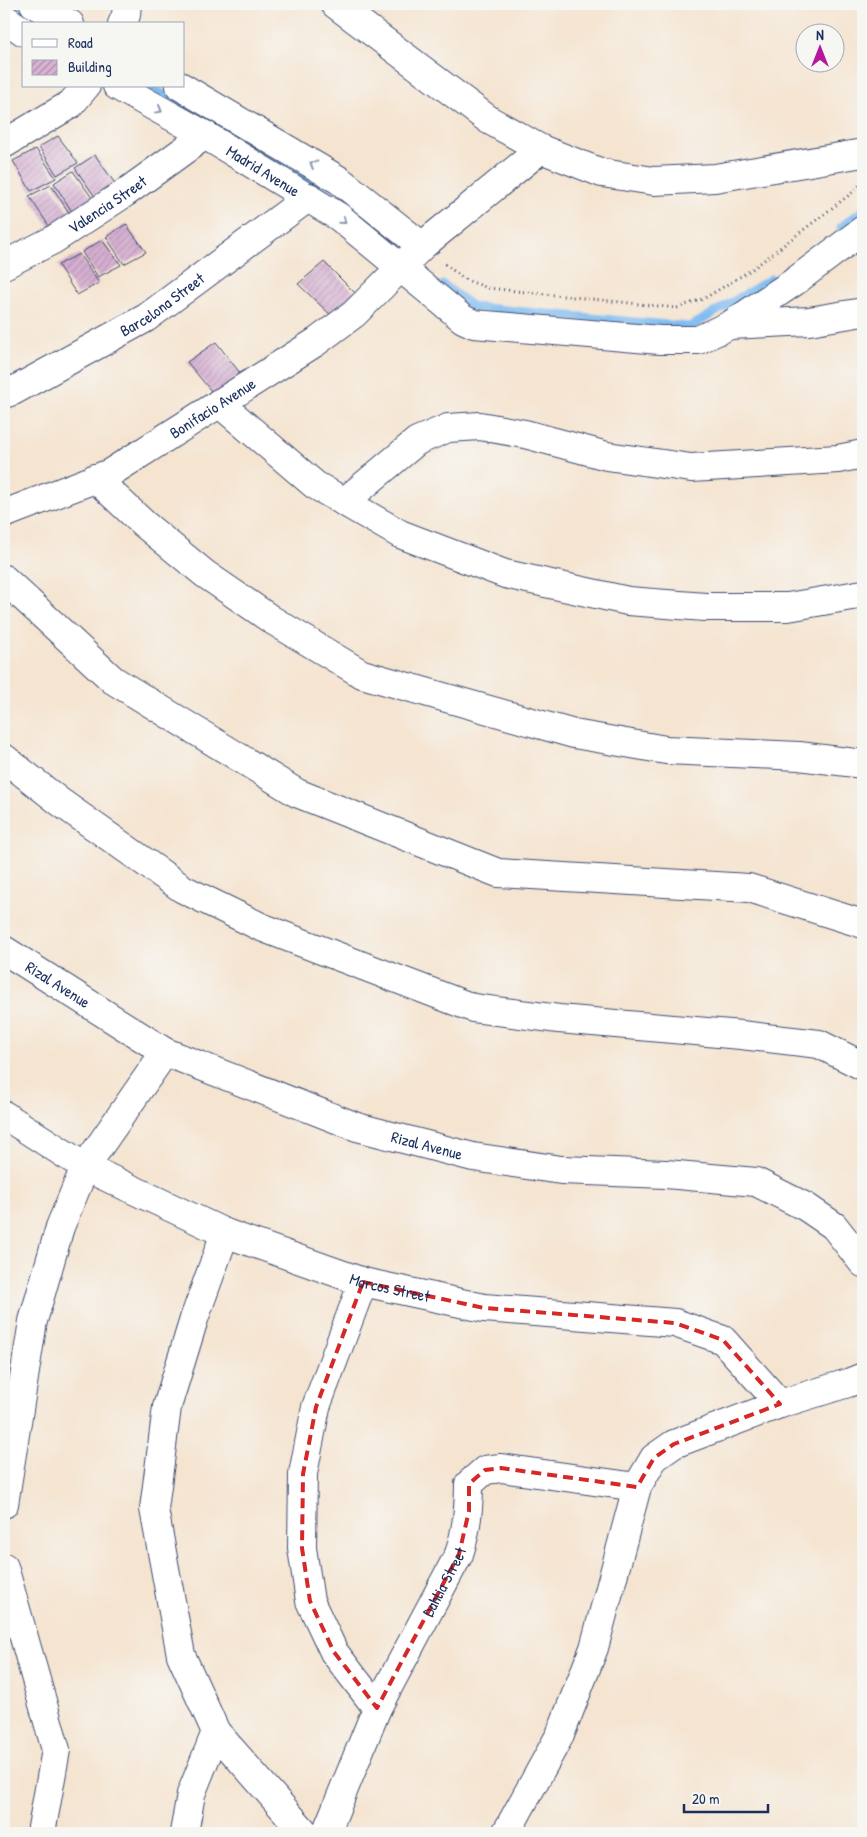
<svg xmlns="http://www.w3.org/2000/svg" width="867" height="1837" font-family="'Patrick Hand',sans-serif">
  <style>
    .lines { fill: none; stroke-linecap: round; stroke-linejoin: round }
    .stream { stroke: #7dbbf1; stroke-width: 9 }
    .building { fill: url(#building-hatch) }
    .minor-casing { stroke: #3c4a6f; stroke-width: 30 }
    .path { stroke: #3c4a6f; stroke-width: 3; stroke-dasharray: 1 4; stroke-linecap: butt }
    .minor { stroke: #fff; stroke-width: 28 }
    .oneway { stroke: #8d97ae }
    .marked { fill: none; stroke: #d62828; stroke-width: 4; stroke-dasharray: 10 6; stroke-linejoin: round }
    .labels { text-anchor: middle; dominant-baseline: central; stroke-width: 4.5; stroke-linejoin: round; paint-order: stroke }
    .street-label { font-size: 16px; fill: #1b2f5e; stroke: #f6f6f2 }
  </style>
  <defs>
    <pattern id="building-hatch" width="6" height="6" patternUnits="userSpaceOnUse" patternTransform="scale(1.25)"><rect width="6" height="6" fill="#d7b0d2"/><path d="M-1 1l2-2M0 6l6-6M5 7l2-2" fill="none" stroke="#ae90ae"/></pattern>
  </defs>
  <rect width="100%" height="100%" fill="#f6f6f2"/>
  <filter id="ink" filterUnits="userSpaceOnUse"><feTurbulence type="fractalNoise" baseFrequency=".02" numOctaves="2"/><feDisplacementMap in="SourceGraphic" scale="10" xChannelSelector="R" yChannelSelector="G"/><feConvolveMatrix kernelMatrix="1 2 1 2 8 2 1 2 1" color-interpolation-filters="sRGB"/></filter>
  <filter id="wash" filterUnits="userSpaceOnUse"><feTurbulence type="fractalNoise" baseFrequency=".0096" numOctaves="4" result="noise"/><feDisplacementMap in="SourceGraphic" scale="20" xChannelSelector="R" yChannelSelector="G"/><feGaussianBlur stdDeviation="1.12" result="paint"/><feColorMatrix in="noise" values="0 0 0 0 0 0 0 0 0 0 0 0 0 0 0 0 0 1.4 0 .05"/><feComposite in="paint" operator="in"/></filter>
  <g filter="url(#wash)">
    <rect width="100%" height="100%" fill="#f5e4d0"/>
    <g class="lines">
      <!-- stream -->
      <g class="stream">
        <polyline points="7,4 38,24"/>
        <polyline points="149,86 209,122"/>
        <polyline points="228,133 354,209"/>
        <polyline points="841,227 863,210"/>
        <polyline points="443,285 473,307 690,327 771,279"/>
      </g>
    </g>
    <g id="blocks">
      <!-- building -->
      <g class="building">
        <polygon points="58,136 78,163 57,175 39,147"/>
        <polygon points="36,149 56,178 31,191 13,161"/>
        <polygon points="95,155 121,192 100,204 75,168"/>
        <polygon points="73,171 97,205 76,218 54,183"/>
        <polygon points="51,185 73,219 53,232 29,196"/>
        <polygon points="126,224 146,252 124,264 106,237"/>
        <polygon points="102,240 121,265 98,277 82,252"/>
        <polygon points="79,254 99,283 77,295 58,265"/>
        <polygon points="324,262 359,297 334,318 298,284"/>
        <polygon points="216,342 247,382 217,398 187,362"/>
      </g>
    </g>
  </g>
  <g filter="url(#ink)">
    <use href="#blocks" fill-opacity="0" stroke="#3c4a6f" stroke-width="1"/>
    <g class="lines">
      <!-- minor casing -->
      <g class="minor-casing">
        <g id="minor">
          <polyline points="34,4 70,24"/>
          <polyline points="335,4 489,120 541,149 602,173 654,181 715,178 863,153"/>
          <polyline points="4,18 24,32"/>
          <polyline points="122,24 126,15 127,4"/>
          <path id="s1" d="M117 86 205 135 339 217 463 319 474 324 660 340H698L730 325 794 282 863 230"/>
          <polyline points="180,86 339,180 422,246"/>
          <polyline points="4,144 71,104 86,86"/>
          <path id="s2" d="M4 265 53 240 125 193 205 135"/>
          <polyline points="731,325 809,321 863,312"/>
          <path id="s3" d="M4 394 13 391 146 318 309 197"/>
          <polyline points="219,403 315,485 400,534 505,574 628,601 705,607 788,607 863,594"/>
          <polyline points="95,478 144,524 205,574 272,620 362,674 574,734 666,750 799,756 863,764"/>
          <polyline points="344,502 417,441 448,428 480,426 525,434 607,456 691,468 838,459 863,454"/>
          <path id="s4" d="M4 514 110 473 316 342 354 314 422 246 541 149"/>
          <polyline points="4,579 113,680 297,793 498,873 749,888 863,924"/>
          <polyline points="4,758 60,802 183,889 261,927 473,1008 559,1019 741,1035 819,1044 863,1066"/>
          <path id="s5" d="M4 950 165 1052 357 1127 473 1157 561 1170 666 1174 756 1182 806 1207 834 1226 863 1263"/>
          <path id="s6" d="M4 1115 85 1167 225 1233 363 1282 484 1308 675 1323 723 1340 780 1404"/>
          <polyline points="225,1233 194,1319 167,1407 154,1509 181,1655 216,1732 305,1833"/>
          <polyline points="363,1282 316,1407 303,1474 302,1548 310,1601 334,1652 377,1708"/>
          <polyline points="4,1504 33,1321 60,1227 85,1167 165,1052"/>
          <polyline points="4,1567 56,1750 41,1833"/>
          <polyline points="184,1833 191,1794 216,1732"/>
          <path id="s7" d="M326 1833 377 1708 459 1554C467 1530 469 1508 469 1484L485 1470 501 1468 637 1487"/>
          <polyline points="506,1833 560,1735 594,1648 637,1487 654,1458 674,1444 780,1404 848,1383 863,1377"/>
        </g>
      </g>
      <!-- path -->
      <polyline class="path" points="445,264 464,279 488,288 677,308 705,298 751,270 857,189 862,182"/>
      <!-- minor -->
      <use href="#minor" class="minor"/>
    </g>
    <!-- one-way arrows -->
    <defs><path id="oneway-chevron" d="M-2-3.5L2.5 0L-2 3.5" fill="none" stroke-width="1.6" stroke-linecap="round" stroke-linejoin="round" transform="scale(1.25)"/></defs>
    <g class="oneway">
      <use href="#oneway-chevron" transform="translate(159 110) rotate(29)"/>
      <use href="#oneway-chevron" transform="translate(313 164) rotate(-149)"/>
      <use href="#oneway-chevron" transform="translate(343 221) rotate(39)"/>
    </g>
  </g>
  <!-- marked area -->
  <path class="marked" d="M363 1282 484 1308 675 1323 723 1340 780 1404 674 1444 654 1458 637 1487 501 1468 485 1470 469 1484V1511L459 1554 377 1708 334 1652 310 1601 302 1548 303 1474 316 1407Z"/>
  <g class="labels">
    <!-- street labels -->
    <g class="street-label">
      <text stroke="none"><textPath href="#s1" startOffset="169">Madrid Avenue</textPath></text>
      <text stroke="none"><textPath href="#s2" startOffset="120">Valencia Street</textPath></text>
      <text stroke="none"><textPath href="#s3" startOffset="182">Barcelona Street</textPath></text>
      <text stroke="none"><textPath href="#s4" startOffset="235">Bonifacio Avenue</textPath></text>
      <text stroke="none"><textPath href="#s5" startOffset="64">Rizal Avenue</textPath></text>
      <text stroke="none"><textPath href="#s5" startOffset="469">Rizal Avenue</textPath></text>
      <text stroke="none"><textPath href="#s6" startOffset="425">Marcos Street</textPath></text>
      <text stroke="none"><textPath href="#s7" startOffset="278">Dahlia Street</textPath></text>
    </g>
  </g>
  <!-- margin -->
  <rect width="867" height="1837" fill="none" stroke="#f6f6f2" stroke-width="20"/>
  <!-- legend -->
  <rect x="22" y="22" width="162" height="65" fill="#f6f6f2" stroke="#9ea6b7"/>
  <rect x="32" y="39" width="25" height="8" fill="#ffffff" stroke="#9ea6b7"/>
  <text x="68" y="48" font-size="15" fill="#1b2f5e">Road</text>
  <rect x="32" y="60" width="25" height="15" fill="url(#building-hatch)" stroke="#9ea6b7"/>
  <text x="68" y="72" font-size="15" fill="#1b2f5e">Building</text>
  <!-- north arrow -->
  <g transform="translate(820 48)"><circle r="24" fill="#f6f6f2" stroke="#9ea6b7"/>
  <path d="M0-4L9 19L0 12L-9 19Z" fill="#b5179e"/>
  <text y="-8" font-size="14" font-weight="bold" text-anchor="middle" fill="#1b2f5e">N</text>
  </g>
  <!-- scale -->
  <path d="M684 1804v8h84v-8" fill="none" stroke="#1b2f5e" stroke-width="2.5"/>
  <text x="692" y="1804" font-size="15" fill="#1b2f5e" stroke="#f6f6f2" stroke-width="4" paint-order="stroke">20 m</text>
</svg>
